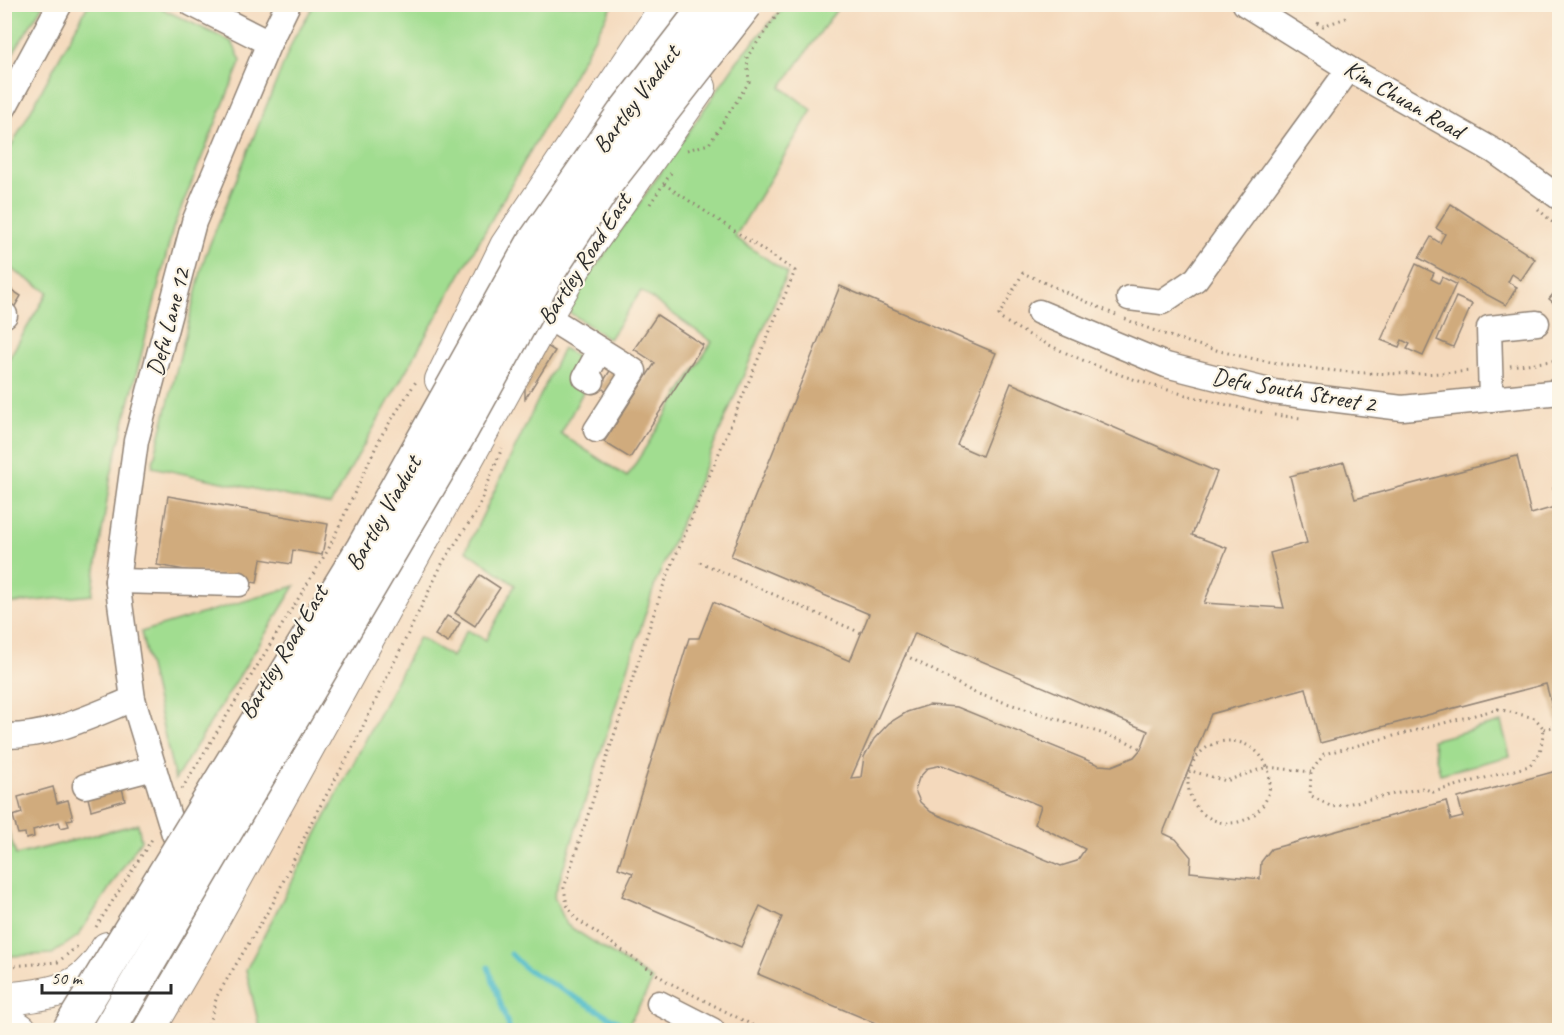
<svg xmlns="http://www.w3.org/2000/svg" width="1564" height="1035" font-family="Caveat,sans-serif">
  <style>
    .green { fill: #a1dd90; stroke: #66845e; stroke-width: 1.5 }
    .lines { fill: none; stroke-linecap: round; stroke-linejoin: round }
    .stream { stroke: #4fbcca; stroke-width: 5 }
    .building { fill: #d0ab7d; fill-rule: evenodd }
    .minor-casing { stroke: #908274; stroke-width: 27 }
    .major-casing { stroke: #908274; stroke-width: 34 }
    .path { stroke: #908274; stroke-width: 3; stroke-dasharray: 1.5 4.5; stroke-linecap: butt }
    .minor { stroke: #fff; stroke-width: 24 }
    .major { stroke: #fff; stroke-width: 32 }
    .highway-bridge-casing { stroke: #908274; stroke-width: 36; stroke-linecap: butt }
    .highway-bridge { stroke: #fff; stroke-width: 33 }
    .labels { text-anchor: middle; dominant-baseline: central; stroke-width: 4.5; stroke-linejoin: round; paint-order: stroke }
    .street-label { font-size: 24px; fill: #2b2b2b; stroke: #fcf5e5 }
  </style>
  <rect width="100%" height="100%" fill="#fcf5e5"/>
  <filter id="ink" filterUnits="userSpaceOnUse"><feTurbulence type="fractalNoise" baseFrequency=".0167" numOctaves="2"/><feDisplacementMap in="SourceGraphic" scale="12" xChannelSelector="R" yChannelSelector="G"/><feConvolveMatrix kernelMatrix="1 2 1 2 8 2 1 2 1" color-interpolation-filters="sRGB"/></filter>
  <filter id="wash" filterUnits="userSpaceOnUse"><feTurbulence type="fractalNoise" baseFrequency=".008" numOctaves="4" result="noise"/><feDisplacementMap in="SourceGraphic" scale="24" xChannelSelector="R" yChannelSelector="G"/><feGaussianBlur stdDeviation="1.35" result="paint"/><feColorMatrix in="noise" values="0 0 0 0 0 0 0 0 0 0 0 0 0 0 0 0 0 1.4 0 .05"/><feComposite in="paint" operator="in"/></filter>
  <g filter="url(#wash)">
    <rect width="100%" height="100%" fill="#f4d9bc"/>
    <!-- green -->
    <g class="green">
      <polygon points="5,4 43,5 5,66 4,5"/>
      <polygon points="88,5 154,5 232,42 241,61 173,228 111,475 92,595 5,604 5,365 48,292 5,265 5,158"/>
      <polygon points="314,5 613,5 330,505 152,467 205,256 294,38"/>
      <polygon points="785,5 840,5 781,87 812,110 735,237 787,273 655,584 554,897 567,925 653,980 627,1028 631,1030 260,1030 246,970 419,637 452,657 467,630 486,640 515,585 466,550 563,348 578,358 567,378 584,390 561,434 627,477 712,342 641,291 609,339 566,310 738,60"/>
      <polygon points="295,586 175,780 141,632"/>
      <polygon points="1501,722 1510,756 1440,774 1432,740"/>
      <polygon points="4,818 16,855 138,824 141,840 78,936 52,954 10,956 5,952"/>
    </g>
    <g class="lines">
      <!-- stream -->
      <g class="stream">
        <polyline points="511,954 526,969 620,1023"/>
        <polyline points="488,967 510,1030"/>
      </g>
    </g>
    <g id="blocks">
      <!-- building -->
      <g class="building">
        <polygon points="1451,204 1535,259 1521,280 1512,274 1508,282 1517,287 1506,305 1419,258 1431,237 1440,243 1445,234 1436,228"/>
        <polygon points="1416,264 1434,273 1431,279 1439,283 1442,277 1456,284 1423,356 1407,349 1410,344 1402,340 1399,347 1381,340"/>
        <polygon points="4,285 21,296 12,311 4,307"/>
        <path d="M840 286 996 353 957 445 982 456 1011 383 1217 472 1192 535 1227 548 1204 603 1284 608 1270 553 1307 543 1290 476 1344 462 1355 499 1517 456 1531 514 1558 506 1553 488 1560 487V735L1546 684 1320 743 1306 688 1211 714 1163 833 1176 839 1191 857 1190 872 1260 879 1261 862 1271 849 1446 801 1451 820 1463 817 1458 798 1560 770V1030H892L758 974 782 917 760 906 741 947 622 896 633 873 618 868 689 638H699L713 602 850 661 869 614 731 556ZM915 633 1148 731 1141 749 1134 757 1112 766 1099 765 957 707 929 705 907 712 889 723 874 739 864 757 861 777 851 778ZM942 765 1041 806 1035 824 1085 849 1077 861 1061 866 931 812 920 802 915 790 919 778 928 768Z"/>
        <polygon points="1560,286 1560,308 1549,299"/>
        <polygon points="1456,297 1472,304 1453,347 1437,340"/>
        <polygon points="657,315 703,345 630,458 604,442 655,363 634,349"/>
        <polygon points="542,343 555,351 525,399 525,371"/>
        <polygon points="611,369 619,374 607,392 600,387"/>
        <polygon points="168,496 328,524 322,555 293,550 291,564 261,559 257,583 157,565"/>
        <polygon points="480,575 500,588 475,626 455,613"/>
        <polygon points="447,616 460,623 448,643 435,635"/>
        <polygon points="121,784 125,800 91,810 87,794"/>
        <polygon points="53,787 57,803 68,800 73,819 67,820 69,826 61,828 59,822 33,830 34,837 26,839 25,833 18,834 13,816 22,813 18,797"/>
      </g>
    </g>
  </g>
  <g filter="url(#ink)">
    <use href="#blocks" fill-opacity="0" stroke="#908274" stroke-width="1.5"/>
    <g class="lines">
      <!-- minor casing -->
      <g class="minor-casing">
        <g id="minor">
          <polyline points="192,4 269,43"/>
          <polyline points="1245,4 1349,69 1494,151 1560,198"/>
          <polyline points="4,108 60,4"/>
          <polyline points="1129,298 1162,302 1196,279 1349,69"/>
          <polyline points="1039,312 1166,365 1273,392 1402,408 1560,392"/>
          <polyline points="4,315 5,315"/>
          <polyline points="546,316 634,371 596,430"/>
          <polyline points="592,381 585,377 600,350"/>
          <polyline points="1491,399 1489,328 1537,323"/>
          <polyline points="117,581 239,584"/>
          <path d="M4 736C50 737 91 716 133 699"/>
          <polyline points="85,786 154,768"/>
          <polyline points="174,834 133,699 117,581 136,441 194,222 269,43 288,4"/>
          <polyline points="659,1003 712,1030"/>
        </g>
      </g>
      <!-- major casing -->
      <g class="major-casing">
        <g id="major">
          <polyline points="441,380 506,246 668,4"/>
          <path d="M4 997C16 999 25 997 37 995 71 990 90 979 107 948"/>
          <polyline points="4,1018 21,1030"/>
          <polyline points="149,1030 204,936 546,316 585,251 700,87"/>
        </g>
      </g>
      <!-- path -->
      <g class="path">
        <polyline points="1317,23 1323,26 1346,18"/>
        <polyline points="687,150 709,144 749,82 747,57 785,4"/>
        <polyline points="664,184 795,271 662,589 564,888 567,905 575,918 668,982 762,1030"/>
        <polyline points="650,204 673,170"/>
        <polyline points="1538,209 1560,229"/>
        <path d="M1116 315 1023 273 999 315 1001 319C1083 368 1172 395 1265 413"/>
        <path d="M1125 319C1234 365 1353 381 1471 371"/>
        <polyline points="1510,366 1560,360"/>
        <polyline points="1274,415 1301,418"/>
        <polyline points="700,562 861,633"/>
        <polyline points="905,655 975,693 1126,741 1141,749"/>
        <polygon points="1498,709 1535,718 1544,729 1540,753 1529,766 1433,792 1423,788 1332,807 1310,795 1311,772 1324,754"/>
        <polyline points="1544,729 1556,726"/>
        <circle cx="1229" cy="782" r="41"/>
        <polyline points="1188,770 1226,781 1267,767 1311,772"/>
        <polyline points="182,789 328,550 381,436 417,380"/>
        <polyline points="96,927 154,836"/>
        <polyline points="4,962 12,966 58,962 79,945"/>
        <polyline points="207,1030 217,996 273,903 314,817 350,753 443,562 477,511 502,448"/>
        <polyline points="644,1030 645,1030"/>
      </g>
      <!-- minor -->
      <use href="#minor" class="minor"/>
      <!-- major -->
      <use href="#major" class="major"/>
      <!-- highway-bridge casing -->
      <g class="highway-bridge-casing">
        <g id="highway-bridge">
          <polyline points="69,1030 363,548 532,245 623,114 708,4"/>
          <polyline points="109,1030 461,431 549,271 608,181 746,4"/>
        </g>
      </g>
      <!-- highway-bridge -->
      <use href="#highway-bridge" class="highway-bridge"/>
    </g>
  </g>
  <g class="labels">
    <!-- street labels -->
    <g class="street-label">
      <text transform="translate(636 99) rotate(-53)">Bartley Viaduct</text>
      <text transform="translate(1404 99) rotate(30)">Kim Chuan Road</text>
      <text transform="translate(584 259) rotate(-57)">Bartley Road East</text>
      <text transform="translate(168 322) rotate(-75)">Defu Lane 12</text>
      <text transform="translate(1294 390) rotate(10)">Defu South Street 2</text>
      <text transform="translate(383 513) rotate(-60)">Bartley Viaduct</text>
      <text transform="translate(283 652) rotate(-59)">Bartley Road East</text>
    </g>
  </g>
  <!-- margin -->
  <rect width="1564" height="1035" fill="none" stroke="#fcf5e5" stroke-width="24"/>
  <!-- scale -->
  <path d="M42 984v9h129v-9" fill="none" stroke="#2b2b2b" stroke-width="3"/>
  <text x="51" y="984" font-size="18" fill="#2b2b2b" stroke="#fcf5e5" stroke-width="4.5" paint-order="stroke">50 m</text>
</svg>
